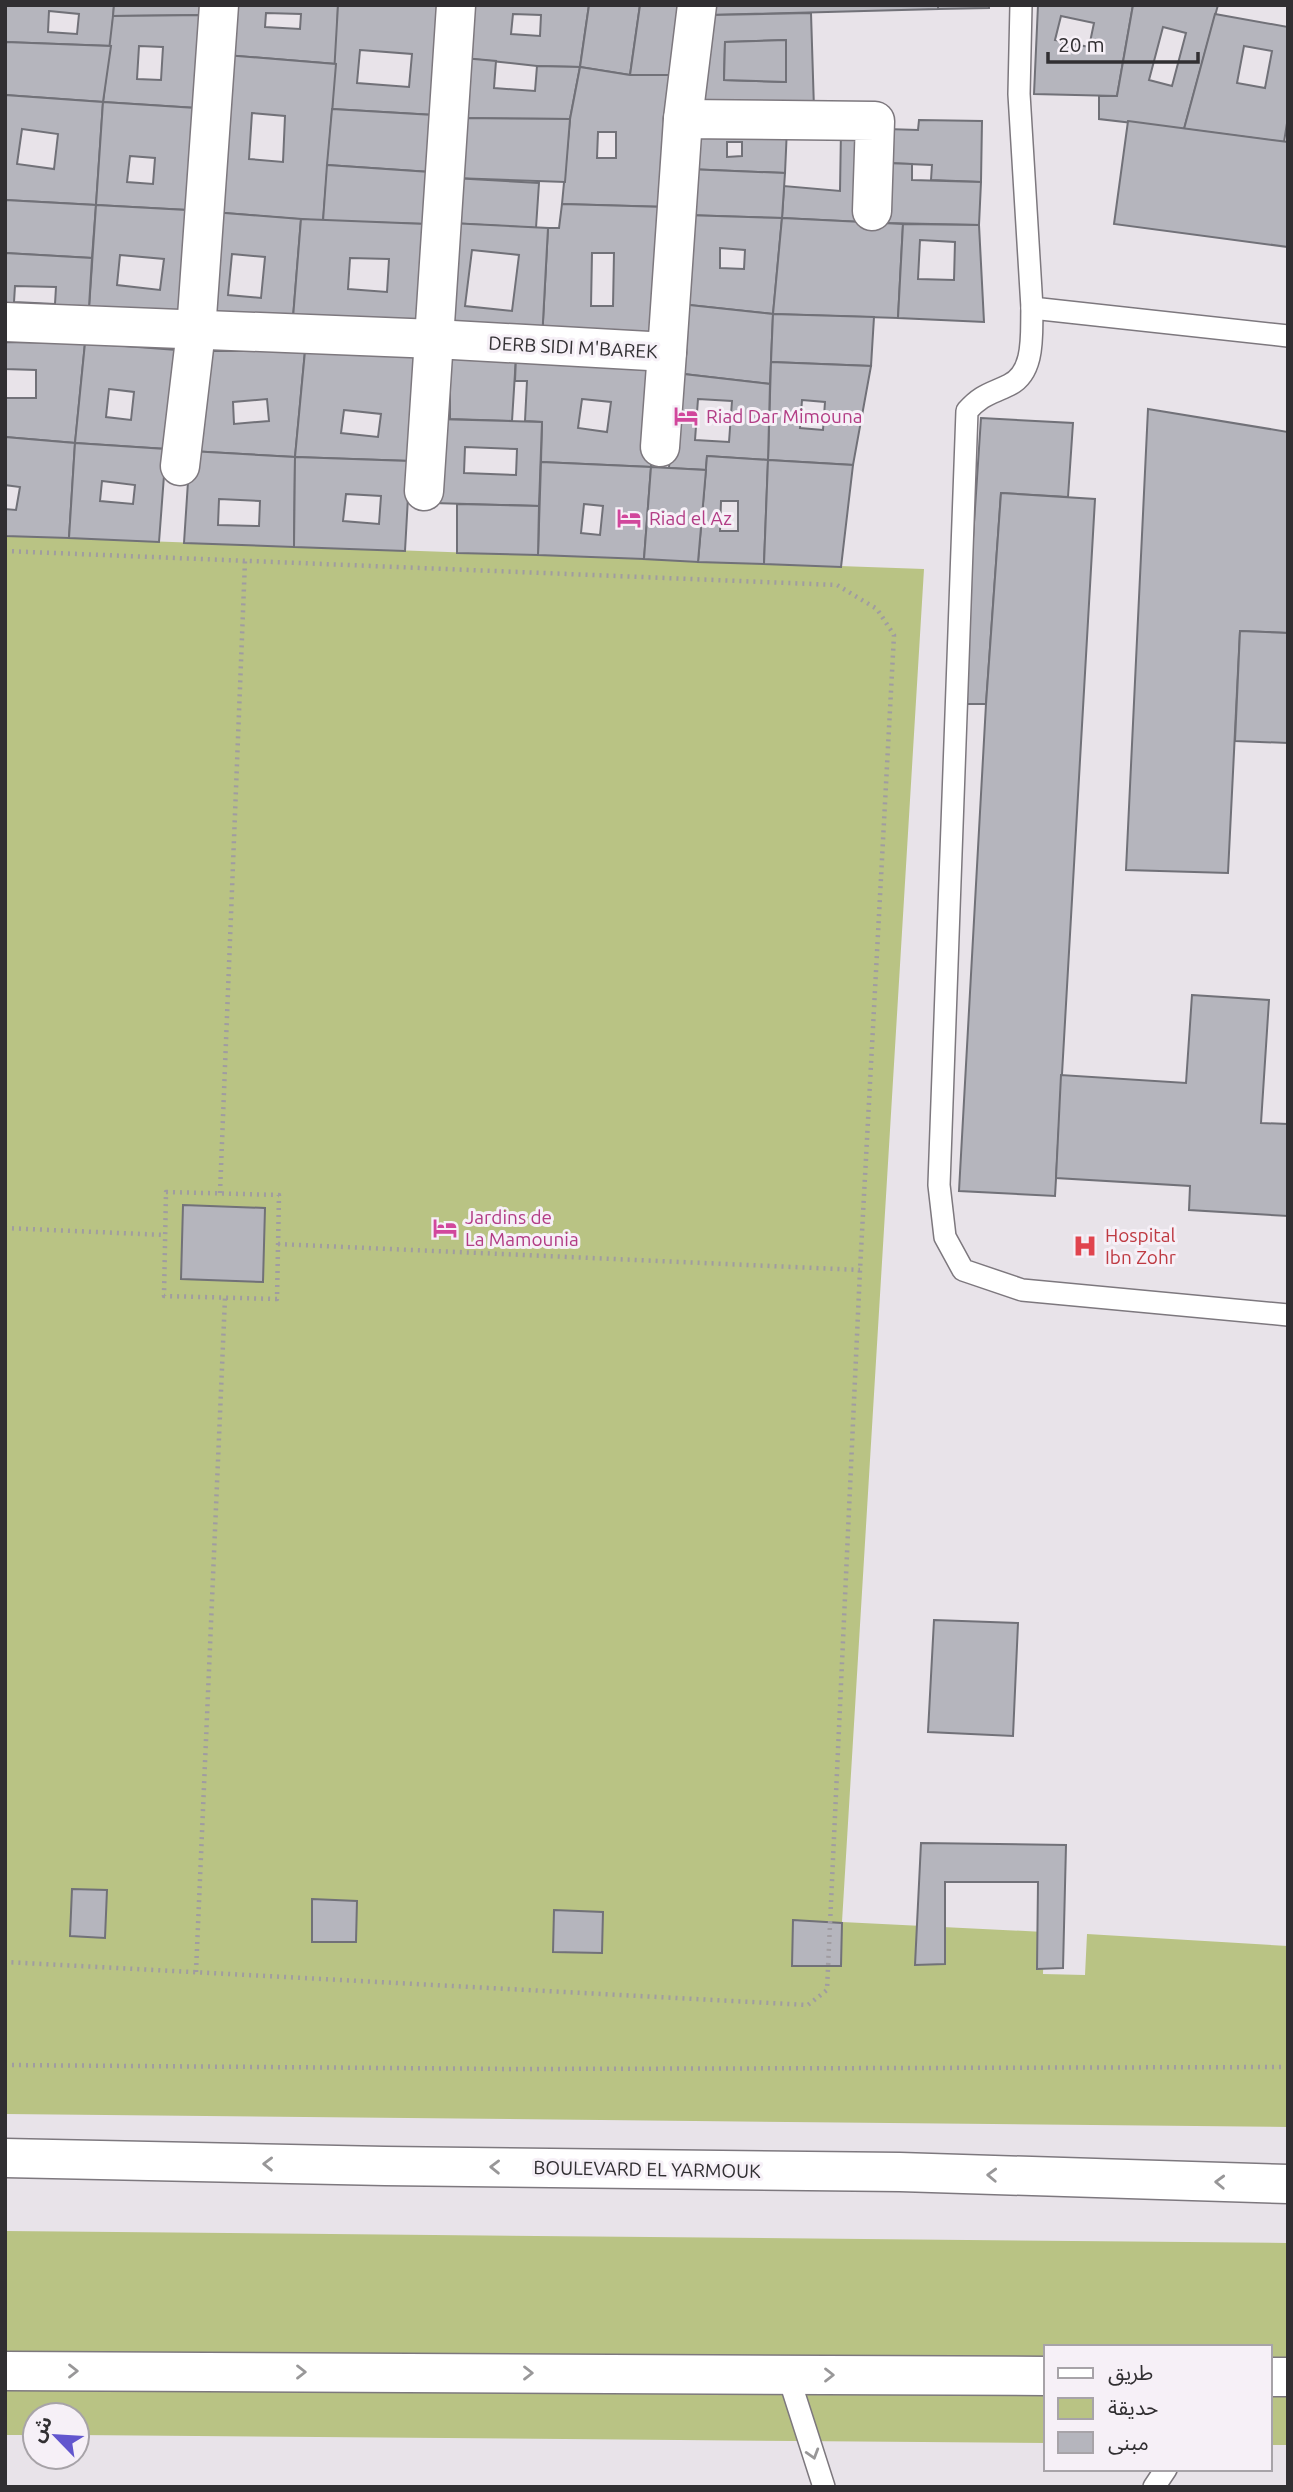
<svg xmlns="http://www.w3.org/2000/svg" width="1293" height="2492" font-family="Ubuntu,'Noto Sans Arabic',sans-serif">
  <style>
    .green { fill: #b9c384; fill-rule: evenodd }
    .building { fill: #b5b5bd; stroke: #717178; stroke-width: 2; fill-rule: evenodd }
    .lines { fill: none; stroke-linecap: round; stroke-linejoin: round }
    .service-casing { stroke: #7d787e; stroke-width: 24 }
    .minor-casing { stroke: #7d787e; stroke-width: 41 }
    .secondary-casing { stroke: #7d787e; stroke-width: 41 }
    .path { stroke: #a09ca1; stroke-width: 4.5; stroke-dasharray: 2 5; stroke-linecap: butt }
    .service { stroke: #fff; stroke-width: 21 }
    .minor { stroke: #fff; stroke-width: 38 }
    .secondary { stroke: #fff; stroke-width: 38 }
    .oneway { stroke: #989798 }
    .labels { text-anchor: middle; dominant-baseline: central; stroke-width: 6; stroke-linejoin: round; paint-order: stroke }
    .street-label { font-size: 19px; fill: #312f32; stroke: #f6f0f7 }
    .hotel-label { font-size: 19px; fill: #b23c85; stroke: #f6f0f7; text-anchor: start }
    .health-label { font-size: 19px; fill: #be3a42; stroke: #f6f0f7; text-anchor: start }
  </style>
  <rect width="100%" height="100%" fill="#e8e3e9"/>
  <!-- green -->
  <g class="green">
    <path d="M5 536 924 569 842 1922 1044 1932 1043 1974 1085 1975 1087 1934 1288 1946V2127L5 2114ZM72 1889 107 1891 105 1938 70 1936ZM313 1899 357 1902 356 1942H312ZM554 1910 602 1912V1953L553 1952ZM793 1920 842 1923 841 1966 792 1965Z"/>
    <polygon points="5,2231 1288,2243 1288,2445 1270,2445 1270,2347 1046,2347 1046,2443 77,2435 77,2415 35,2415 35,2435 5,2435"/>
  </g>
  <!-- building -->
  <g class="building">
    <path d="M5 5H114L111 46 5 42ZM49 11 79 14 77 34 48 32Z"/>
    <polygon points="114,5 206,5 206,15 113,16"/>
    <path d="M229 5H338L336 64 225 55ZM266 13 301 14 300 29 265 27Z"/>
    <path d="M338 5H443L434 115 332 109ZM360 50 412 54 409 87 357 83Z"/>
    <path d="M467 5H589L580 67 537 66 463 58ZM513 14 541 15 540 36 511 34Z"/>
    <polygon points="589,5 640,5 630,75 580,67"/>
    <polygon points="640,5 681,5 673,75 630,75"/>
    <polygon points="712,5 938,5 938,9 711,15"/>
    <polygon points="938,5 989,5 989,8 938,9"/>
    <path d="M1038 5H1133L1117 96 1034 94ZM1061 16 1094 23 1089 47 1055 40Z"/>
    <path d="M1133 5H1218L1184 129 1099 119V96H1117ZM1163 27 1186 33 1172 86 1149 80Z"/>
    <path d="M811 13 814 109 693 110 711 15ZM786 40V82L724 80 725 42Z"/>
    <path d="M1215 14 1288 27V117L1284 142 1184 129ZM1244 46 1272 51 1265 88 1237 83Z"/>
    <path d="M206 15 196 108 103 102 113 16ZM139 46 163 47 161 80 137 79Z"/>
    <polygon points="786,40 786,82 724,80 725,42"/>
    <polygon points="5,42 111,46 103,102 5,95"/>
    <path d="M225 55 336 64 323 221 212 212ZM252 113 285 116 283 162 249 159Z"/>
    <polygon points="463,58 496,61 494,88 535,91 537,66 580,67 570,119 457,118"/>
    <path d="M580 67 630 75H673L666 207 562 204 570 119ZM598 132H616V158H597Z"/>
    <path d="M5 95 103 102 96 205 5 200ZM22 129 58 134 54 169 17 164Z"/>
    <path d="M103 102 196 108 187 210 96 205ZM130 156 155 158 153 184 127 182Z"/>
    <polygon points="332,109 434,115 430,172 327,165"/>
    <polygon points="457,118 570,119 565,182 453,178"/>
    <polygon points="919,120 982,121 981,182 931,180 932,165 886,163 887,129 918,130"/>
    <polygon points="1128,121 1288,142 1288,247 1114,224"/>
    <path d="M690 128H787L785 173 687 169ZM727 142H742V156L727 157Z"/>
    <polygon points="864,129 860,222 782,218 784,186 840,191 841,130"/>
    <polygon points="886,163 912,164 912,180 981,182 979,225 884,223"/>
    <polygon points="327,165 430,172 426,224 323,221"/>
    <polygon points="687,169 785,173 782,218 685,215"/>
    <polygon points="453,178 539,183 536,228 450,223"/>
    <polygon points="5,200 96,205 92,258 5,253"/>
    <path d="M562 204 666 207 659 342 542 340 548 228H559ZM592 253H614L613 306H591Z"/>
    <path d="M96 205 187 210 178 328 88 323ZM120 255 164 259 160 290 117 285Z"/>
    <path d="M212 212 301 219 292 330 204 320ZM232 254 265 257 261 298 228 295Z"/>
    <path d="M685 215 782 218 773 314 680 304ZM720 248 745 250 744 269 720 268Z"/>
    <polygon points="782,218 903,224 898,318 773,314"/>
    <path d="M301 219 426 224 417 333 292 330ZM350 258 389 259 387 292 348 289Z"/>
    <path d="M450 223 548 228 542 340 443 335ZM472 250 519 255 512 311 465 306Z"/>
    <path d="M903 224 979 225 984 322 898 318ZM920 240 955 242 954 280 918 279Z"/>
    <path d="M5 253 92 258 88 323 5 320ZM15 286 56 287 55 304 14 302Z"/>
    <polygon points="680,304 773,314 770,384 675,373"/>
    <polygon points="773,314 874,317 871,366 771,362"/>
    <polygon points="5,342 85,343 75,443 5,437 5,398 36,398 36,370 5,369"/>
    <path d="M85 343 177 350 166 449 75 443ZM109 389 134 392 131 420 106 417Z"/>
    <path d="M199 351H305L295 457 190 451ZM267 399 269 421 234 424 233 402Z"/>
    <path d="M305 351 417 356 410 461 295 457ZM344 410 381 414 378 437 341 433Z"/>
    <polygon points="450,355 516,357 512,421 450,419"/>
    <path d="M516 357 656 363 651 467 541 462 542 422 525 421 527 381H515ZM582 399 611 402 607 432 578 428Z"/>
    <path d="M771 362 871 366 853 465 768 460ZM802 400 825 402 823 430 800 428Z"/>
    <path d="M675 373 770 384 768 460 707 456 706 470 669 468ZM698 399 732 401 729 442 695 440Z"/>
    <polygon points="1148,409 1288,432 1288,633 1240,631 1228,873 1126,870"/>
    <polygon points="981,418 1073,423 1068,497 1001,493 986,704 962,704"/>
    <path d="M435 419 542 422 539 506 433 503ZM465 447 517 449 516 475 464 473Z"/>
    <polygon points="5,437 75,443 69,538 5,536 5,509 16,510 20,487 5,485"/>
    <path d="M75 443 166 449 159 542 69 538ZM102 481 135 485 133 504 100 501Z"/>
    <path d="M190 451 295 457 294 547 184 543ZM219 499 260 501 259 526 218 525Z"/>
    <path d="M707 456 768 460 764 564 698 562ZM721 501H738V531H720Z"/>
    <path d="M295 457 410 461 405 551 294 547ZM346 494 381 496 379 524 343 521Z"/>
    <polygon points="768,460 853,465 841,567 764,564"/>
    <path d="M541 462 651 467 644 559 538 555ZM584 504 603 506 600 535 581 533Z"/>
    <polygon points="651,467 706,470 698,562 644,559"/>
    <polygon points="1001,493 1095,499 1055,1196 959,1191 986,704"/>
    <polygon points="457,504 539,506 538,555 457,553"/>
    <polygon points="1240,631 1288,633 1288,743 1235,741"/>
    <polygon points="1192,995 1269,1000 1261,1123 1288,1124 1288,1216 1189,1210 1190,1186 1056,1178 1061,1075 1186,1083"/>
    <polygon points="183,1205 265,1208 263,1282 181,1279"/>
    <polygon points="934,1620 1018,1623 1013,1736 928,1732"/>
    <polygon points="921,1843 1066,1845 1063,1968 1037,1969 1038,1882 945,1882 945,1964 915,1965"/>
    <polygon points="72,1889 107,1890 105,1938 70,1936"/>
    <polygon points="312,1899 357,1901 356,1942 312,1942"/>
    <polygon points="554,1910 603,1912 602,1953 553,1952"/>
    <polygon points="793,1920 842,1923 841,1966 792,1966"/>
  </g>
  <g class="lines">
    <!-- service casing -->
    <g class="service-casing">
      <g id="service">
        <polyline points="1021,5 1019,94 1032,308 1288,336"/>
        <path d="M1032 308C1031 332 1036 372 1009 385 991 394 982 394 967 411L939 1185 945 1237 963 1270 1022 1290 1288 1315"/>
        <polyline points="788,2375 824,2487"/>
        <polyline points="1154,2487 1166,2469"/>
      </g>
    </g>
    <!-- minor casing -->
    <g class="minor-casing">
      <g id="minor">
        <polyline points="683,119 697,5"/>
        <polyline points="5,322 435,339 667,352 683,119 875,121 872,211"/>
        <polyline points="660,447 667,352"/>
        <polyline points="180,466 196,331 219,5"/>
        <polyline points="424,491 456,5"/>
      </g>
    </g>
    <!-- secondary casing -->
    <g class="secondary-casing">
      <g id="secondary">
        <polyline points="5,2158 385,2166 900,2172 1288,2184"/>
        <polyline points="5,2371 1046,2376"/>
        <polyline points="1270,2377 1288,2377"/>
      </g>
    </g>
    <!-- path -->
    <g class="path">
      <polyline points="5,551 837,585 877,609 894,635 860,1270 827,1990 808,2005 5,1962"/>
      <polygon points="166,1192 279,1195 277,1299 164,1296"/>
      <polyline points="220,1193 245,561"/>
      <polyline points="5,1228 165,1235"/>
      <polyline points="278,1244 860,1270"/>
      <polyline points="196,1972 225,1298"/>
      <polyline points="5,2065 518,2069 1288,2067"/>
    </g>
    <!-- service -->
    <use href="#service" class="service"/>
    <!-- minor -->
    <use href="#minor" class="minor"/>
    <!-- secondary -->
    <use href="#secondary" class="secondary"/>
  </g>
  <!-- one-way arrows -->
  <defs><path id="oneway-chevron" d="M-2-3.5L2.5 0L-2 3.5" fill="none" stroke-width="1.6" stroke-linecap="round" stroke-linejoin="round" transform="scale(1.75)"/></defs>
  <g class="oneway">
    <use href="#oneway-chevron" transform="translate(268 2164) rotate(-179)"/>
    <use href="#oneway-chevron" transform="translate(495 2167) rotate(-179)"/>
    <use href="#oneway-chevron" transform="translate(992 2175) rotate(-178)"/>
    <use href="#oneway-chevron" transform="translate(1220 2182) rotate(-178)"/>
    <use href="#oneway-chevron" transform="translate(73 2371)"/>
    <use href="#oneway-chevron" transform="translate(301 2372)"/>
    <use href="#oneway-chevron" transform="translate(528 2373)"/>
    <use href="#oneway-chevron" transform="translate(829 2375)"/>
    <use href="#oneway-chevron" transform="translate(813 2454) rotate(73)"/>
  </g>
  <!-- icons -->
  <defs>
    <g id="hotel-bare" transform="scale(1.89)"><path d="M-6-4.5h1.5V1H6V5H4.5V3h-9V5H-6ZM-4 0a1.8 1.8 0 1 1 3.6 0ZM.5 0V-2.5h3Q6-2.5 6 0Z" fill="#d1479c" stroke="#f6f0f7" stroke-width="2.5" paint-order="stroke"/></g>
    <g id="hospital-bare" transform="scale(1.89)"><path d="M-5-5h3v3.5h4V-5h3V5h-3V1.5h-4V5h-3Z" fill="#e0444e" stroke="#f6f0f7" stroke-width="2.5" paint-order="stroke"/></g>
  </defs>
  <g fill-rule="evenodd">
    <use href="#hotel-bare" x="686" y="416"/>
    <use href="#hotel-bare" x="629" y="518"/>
    <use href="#hotel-bare" x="445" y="1228"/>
    <use href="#hospital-bare" x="1085" y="1246"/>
  </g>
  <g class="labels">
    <!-- street labels -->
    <g class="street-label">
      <text transform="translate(573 347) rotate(3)">DERB SIDI M'BAREK</text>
      <text transform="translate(647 2169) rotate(1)">BOULEVARD EL YARMOUK</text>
    </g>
    <!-- hotel labels -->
    <g class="hotel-label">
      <text x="706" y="416">Riad Dar Mimouna</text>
      <text x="649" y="518">Riad el Az</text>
      <text x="465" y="1217">Jardins de<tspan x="465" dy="22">La Mamounia</tspan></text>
    </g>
    <!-- health labels -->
    <g class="health-label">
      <text x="1105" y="1235">Hospital<tspan x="1105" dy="22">Ibn Zohr</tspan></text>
    </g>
  </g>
  <!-- border -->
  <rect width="1293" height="2492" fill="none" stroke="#312f32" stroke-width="14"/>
  <!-- legend -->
  <rect x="1044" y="2345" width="228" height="126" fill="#f6f0f7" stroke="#a7a3a8" stroke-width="2"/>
  <rect x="1058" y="2368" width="35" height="10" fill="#ffffff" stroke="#a7a3a8" stroke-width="2"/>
  <text x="1108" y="2380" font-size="21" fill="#312f32">طريق</text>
  <rect x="1058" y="2398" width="35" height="21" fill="#b9c384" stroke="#a7a3a8" stroke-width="2"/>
  <text x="1108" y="2415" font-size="21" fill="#312f32">حديقة</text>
  <rect x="1058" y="2432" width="35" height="21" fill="#b5b5bd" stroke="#a7a3a8" stroke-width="2"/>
  <text x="1108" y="2450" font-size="21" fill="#312f32">مبنى</text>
  <!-- north arrow -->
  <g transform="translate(56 2436) rotate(295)"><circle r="33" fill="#f6f0f7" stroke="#a7a3a8" stroke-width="2"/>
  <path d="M0-5L12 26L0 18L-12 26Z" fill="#6256ce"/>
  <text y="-10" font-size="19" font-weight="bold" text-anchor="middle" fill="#312f32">ش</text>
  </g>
  <!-- scale -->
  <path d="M1048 52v10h150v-10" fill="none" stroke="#312f32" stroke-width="3.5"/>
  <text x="1058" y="52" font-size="21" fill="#312f32" stroke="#f6f0f7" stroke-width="5" paint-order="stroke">20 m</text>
</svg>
